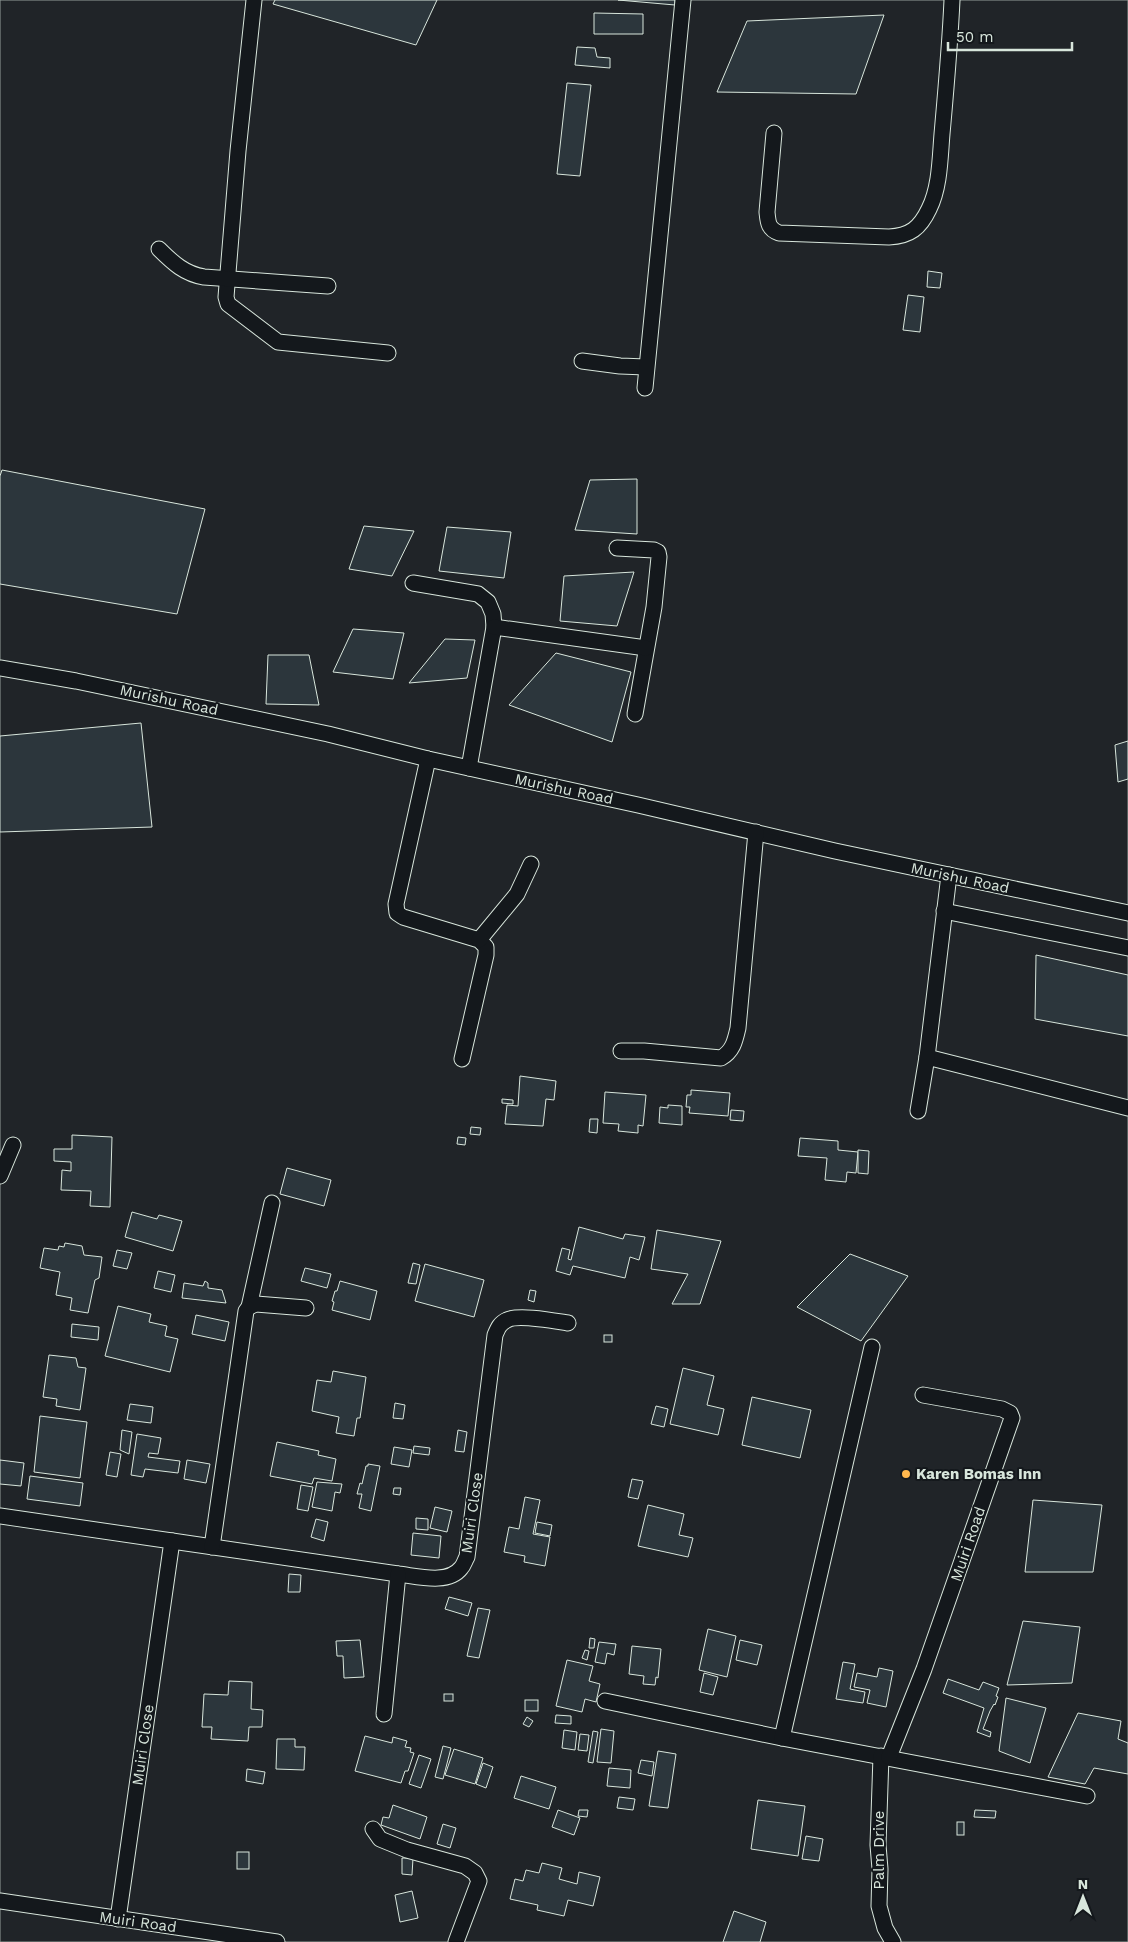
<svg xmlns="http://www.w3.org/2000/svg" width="1128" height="1942" font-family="'Work Sans',sans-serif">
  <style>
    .green { fill: #202428; stroke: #939e99 }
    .building { fill: #2c363c; stroke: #d8e6dc }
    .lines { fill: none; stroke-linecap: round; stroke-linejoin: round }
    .minor-casing { stroke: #d8e6dc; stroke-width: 17 }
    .minor { stroke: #14181c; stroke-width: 15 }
    .poi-dot { fill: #ffb74d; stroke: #14181c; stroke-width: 2 }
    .labels { text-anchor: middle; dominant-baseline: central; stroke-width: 4; stroke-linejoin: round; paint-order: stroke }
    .street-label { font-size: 15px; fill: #d8e6dc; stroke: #14181c }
    .poi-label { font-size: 15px; font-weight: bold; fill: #d8e6dc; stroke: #14181c; text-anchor: start }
  </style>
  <rect width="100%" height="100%" fill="#14181c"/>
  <!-- green -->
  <rect class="green" x="0" y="0" width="1128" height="1942"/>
  <!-- building -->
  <g class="building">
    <polygon points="275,0 437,0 416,45 273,4"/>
    <polygon points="618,0 675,0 675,5"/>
    <polygon points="594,13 643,14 643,34 594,34"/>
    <polygon points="884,15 856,94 717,92 747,21"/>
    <polygon points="577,47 595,48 597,57 610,58 610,68 575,65"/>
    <polygon points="567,83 591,85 580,176 557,174"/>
    <polygon points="928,271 942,273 940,288 927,287"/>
    <polygon points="908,295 924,297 920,332 903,330"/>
    <polygon points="2,470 205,509 177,614 0,584 0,476"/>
    <polygon points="637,479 637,534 575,530 590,480"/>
    <polygon points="364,526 414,531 392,576 349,569"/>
    <polygon points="447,527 511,532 504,578 439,571"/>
    <polygon points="634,572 617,626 560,621 564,576"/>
    <polygon points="353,629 404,633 393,679 333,672"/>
    <polygon points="445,639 475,640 467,678 409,683"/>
    <polygon points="556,653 631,672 612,742 509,705"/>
    <polygon points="268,655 309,655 319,705 266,704"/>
    <polygon points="141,723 152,827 0,832 0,736"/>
    <polygon points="1128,741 1128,779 1118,782 1115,745"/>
    <polygon points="1036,955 1128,975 1128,1036 1035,1019"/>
    <polygon points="520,1076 556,1081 554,1100 546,1099 543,1126 505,1124 507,1105 518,1106"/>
    <polygon points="691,1090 730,1093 728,1116 689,1113 690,1107 686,1107 687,1095 691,1095"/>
    <polygon points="605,1092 646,1095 643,1126 638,1125 638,1133 618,1131 619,1124 603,1123"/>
    <polygon points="502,1099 513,1100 513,1104 502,1103"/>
    <polygon points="668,1105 682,1106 682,1125 659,1123 660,1107 668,1108"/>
    <polygon points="731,1110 744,1111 743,1121 730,1120"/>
    <polygon points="590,1119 598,1119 597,1133 589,1132"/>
    <polygon points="471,1127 481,1128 480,1135 470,1134"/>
    <polygon points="72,1135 112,1137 110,1207 90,1206 91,1191 61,1190 62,1170 71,1171 71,1162 54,1161 54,1149 72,1149"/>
    <polygon points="458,1137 466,1138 465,1145 457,1144"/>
    <polygon points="800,1138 838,1141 838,1150 858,1152 856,1173 847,1172 846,1182 825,1180 827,1158 798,1156"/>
    <polygon points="858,1150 869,1151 868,1174 858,1173"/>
    <polygon points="287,1168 331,1180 324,1206 280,1194"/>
    <polygon points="132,1212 157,1219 159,1215 182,1221 173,1251 125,1237"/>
    <polygon points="579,1227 623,1239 625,1234 645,1237 639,1260 630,1257 625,1278 573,1266 570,1275 556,1271 562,1248 570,1250 568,1259 571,1260"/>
    <polygon points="657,1230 721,1241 700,1304 672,1304 688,1274 651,1269"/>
    <polygon points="65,1243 82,1246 84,1255 102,1257 99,1278 95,1280 88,1313 70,1310 72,1298 56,1295 60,1272 40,1268 44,1248 58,1250 59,1246 64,1247"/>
    <polygon points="117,1250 132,1253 127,1269 113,1266"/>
    <polygon points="850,1254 908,1276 861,1341 797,1307"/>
    <polygon points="413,1263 420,1265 416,1284 408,1283"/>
    <polygon points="425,1264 484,1280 474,1317 415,1301"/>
    <polygon points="305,1268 331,1274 327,1288 301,1281"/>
    <polygon points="158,1271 175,1275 171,1292 154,1288"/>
    <polygon points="205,1281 208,1283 208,1288 222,1290 226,1303 182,1298 184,1283 203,1286"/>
    <polygon points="340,1281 377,1291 370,1320 332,1310 334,1302 332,1301 335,1291 337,1291"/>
    <polygon points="530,1290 536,1291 534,1302 528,1300"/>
    <polygon points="118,1306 151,1314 149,1322 167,1326 165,1336 178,1339 170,1372 105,1356"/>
    <polygon points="196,1315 229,1322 225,1341 192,1334"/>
    <polygon points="72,1324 99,1327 98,1340 71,1337"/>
    <rect x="604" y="1335" width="8" height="7"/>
    <polygon points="49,1355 76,1358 78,1367 86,1368 80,1410 56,1406 57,1399 43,1397"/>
    <polygon points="683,1368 714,1376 707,1405 724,1409 718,1435 670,1424"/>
    <polygon points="333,1371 366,1377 360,1418 357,1418 354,1436 336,1433 339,1417 312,1411 317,1380 331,1382"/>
    <polygon points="752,1397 811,1410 800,1458 742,1445"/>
    <polygon points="395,1403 405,1405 403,1419 393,1418"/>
    <polygon points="130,1404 153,1407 151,1423 127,1420"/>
    <polygon points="656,1406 668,1409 664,1427 651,1424"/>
    <polygon points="40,1416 87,1422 80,1478 34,1472"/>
    <polygon points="122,1430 132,1432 129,1454 120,1450"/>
    <polygon points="458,1430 467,1432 464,1452 455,1451"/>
    <polygon points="137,1434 161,1438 158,1454 149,1453 148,1457 180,1461 178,1473 145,1469 143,1477 131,1475"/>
    <polygon points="277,1442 319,1451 318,1455 336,1459 332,1481 314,1478 312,1484 270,1476"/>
    <polygon points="414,1446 430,1448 429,1455 413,1453"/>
    <polygon points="394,1447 412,1450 409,1467 391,1464"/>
    <polygon points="110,1452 121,1454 117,1477 106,1475"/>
    <polygon points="0,1460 24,1463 21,1486 0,1484"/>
    <polygon points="187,1460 210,1464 206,1483 184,1479"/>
    <polygon points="368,1464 380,1466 371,1511 359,1508 362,1494 357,1494 360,1483 362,1484 366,1466 368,1466"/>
    <polygon points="30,1476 83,1483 80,1506 27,1499"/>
    <polygon points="632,1479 643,1481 638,1499 628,1497"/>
    <polygon points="317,1482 342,1484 340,1493 335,1492 332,1511 312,1507"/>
    <polygon points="301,1485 313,1487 308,1511 297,1509"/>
    <polygon points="394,1488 401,1488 400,1495 393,1494"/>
    <polygon points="525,1497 540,1500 533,1534 550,1537 545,1566 524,1562 525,1556 504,1552 509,1527 519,1529"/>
    <polygon points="1033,1500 1102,1505 1093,1572 1025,1572"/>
    <polygon points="648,1505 684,1514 679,1535 693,1538 688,1557 638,1546"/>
    <polygon points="435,1507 452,1511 447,1532 430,1528"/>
    <polygon points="416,1518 428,1519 428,1530 416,1529"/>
    <polygon points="316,1519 328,1522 324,1541 311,1537"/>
    <polygon points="537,1522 552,1525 550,1536 535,1533"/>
    <polygon points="413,1533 441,1536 439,1558 411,1555"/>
    <polygon points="289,1574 301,1575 300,1592 288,1592"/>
    <polygon points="449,1597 472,1603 468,1616 445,1609"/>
    <polygon points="478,1608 490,1610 479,1658 467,1656"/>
    <polygon points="1023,1621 1080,1627 1072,1683 1007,1685"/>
    <polygon points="708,1629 736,1636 727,1677 699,1670"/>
    <polygon points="590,1638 595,1639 594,1648 589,1648"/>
    <polygon points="360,1640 364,1677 344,1678 343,1656 337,1656 336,1641"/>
    <polygon points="740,1640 762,1645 757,1665 736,1660"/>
    <polygon points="599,1642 616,1644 614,1655 607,1653 605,1664 595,1662"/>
    <polygon points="632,1646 661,1649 658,1678 656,1677 655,1685 643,1684 644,1676 629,1674"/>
    <polygon points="585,1650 589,1651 587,1660 582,1658"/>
    <polygon points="567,1660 593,1666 589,1681 600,1684 596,1702 585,1699 582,1712 556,1706"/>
    <polygon points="843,1662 855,1664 850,1689 865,1692 863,1703 836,1699"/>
    <polygon points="879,1668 893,1671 886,1707 867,1703 870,1690 854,1687 857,1673 877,1677"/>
    <polygon points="704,1673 718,1677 713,1695 700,1692"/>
    <polygon points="948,1679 979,1690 983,1682 999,1688 996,1696 998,1697 995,1705 994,1704 990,1711 983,1729 991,1732 990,1737 977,1732 984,1708 943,1693"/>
    <polygon points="229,1681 252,1682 251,1709 263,1710 262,1727 249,1727 248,1741 211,1739 212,1727 202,1727 204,1694 228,1695"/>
    <rect x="444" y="1694" width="9" height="7"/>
    <polygon points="1006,1698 1046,1708 1030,1763 999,1751"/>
    <rect x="525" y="1700" width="13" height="11"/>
    <polygon points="1078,1713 1121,1721 1118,1739 1128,1743 1128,1774 1094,1768 1085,1784 1048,1777"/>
    <polygon points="556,1715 571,1716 571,1724 555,1723"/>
    <polygon points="527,1717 533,1721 529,1727 523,1724"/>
    <polygon points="601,1729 614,1731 611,1763 597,1762"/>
    <polygon points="564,1730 577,1732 575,1750 562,1748"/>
    <polygon points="593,1731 598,1732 593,1763 588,1762"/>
    <polygon points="580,1734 589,1735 587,1751 578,1750"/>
    <polygon points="365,1736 392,1743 393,1737 407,1741 405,1747 411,1748 410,1752 414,1753 408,1771 405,1771 401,1783 355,1771"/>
    <polygon points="277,1739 295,1739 295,1747 305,1747 304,1770 276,1769"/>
    <polygon points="443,1746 451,1748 443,1779 435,1777"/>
    <polygon points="454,1749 483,1758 475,1784 445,1775"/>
    <polygon points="658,1751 676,1754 668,1808 649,1806"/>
    <polygon points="419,1755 431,1759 421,1788 409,1784"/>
    <polygon points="641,1760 654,1762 652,1776 638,1773"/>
    <polygon points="483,1763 493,1767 486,1788 476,1784"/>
    <polygon points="609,1768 631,1770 630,1788 607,1786"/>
    <polygon points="247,1769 265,1772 263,1784 246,1781"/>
    <polygon points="521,1776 556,1787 549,1809 514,1798"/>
    <polygon points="619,1797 635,1799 633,1810 617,1808"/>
    <polygon points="758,1800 805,1806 798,1856 751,1849"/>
    <polygon points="393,1805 427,1817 420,1839 381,1825 383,1817 389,1818"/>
    <polygon points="558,1810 580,1818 574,1835 552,1827"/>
    <polygon points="579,1810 588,1810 587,1817 578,1816"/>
    <polygon points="975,1810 996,1811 995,1818 974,1817"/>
    <rect x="957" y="1822" width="7" height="13"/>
    <polygon points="443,1824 456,1828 450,1848 437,1844"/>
    <polygon points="806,1836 823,1839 819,1861 802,1859"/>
    <rect x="237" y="1852" width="12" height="17"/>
    <polygon points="402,1858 413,1858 412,1875 402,1874"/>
    <polygon points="542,1863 562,1868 559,1879 577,1884 579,1872 600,1877 593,1906 568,1900 564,1916 537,1910 538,1905 510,1899 515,1879 523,1881 526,1870 539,1873"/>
    <polygon points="412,1891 418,1918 400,1922 395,1895"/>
    <polygon points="734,1911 766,1922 760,1942 723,1942"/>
  </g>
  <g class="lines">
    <!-- minor casing -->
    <g class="minor-casing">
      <g id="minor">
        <polyline points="254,0 238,151 226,297 228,304 278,342 388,353"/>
        <path d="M774 133 767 212C768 222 768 229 779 233L889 237C910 236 920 228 929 209 940 187 940 158 942 134 946 89 950 45 952 0"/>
        <path d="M159 249C173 263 185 274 204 277L328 286"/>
        <polyline points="582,361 620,366 646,367"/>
        <polyline points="645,388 683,0"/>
        <polyline points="617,548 654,550 658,552 659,557 654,607 635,714"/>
        <polyline points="413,583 478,594 488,602 493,614 494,627 469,768"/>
        <polyline points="494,627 646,648"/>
        <polyline points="0,668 76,681 328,734 428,759 638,805 835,851 1128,913"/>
        <polyline points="428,759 396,904 397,913 403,917 479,940 486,947 486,955 462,1059"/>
        <polyline points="944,911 1128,948"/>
        <polyline points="479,940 517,894 531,864"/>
        <path d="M621 1051H644L721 1058C733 1051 735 1041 738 1028L756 832"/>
        <polyline points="927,1057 1128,1108"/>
        <polyline points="918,1111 927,1057 949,875"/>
        <polyline points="0,1176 13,1145"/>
        <polyline points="249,1307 272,1203"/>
        <polyline points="0,1516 172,1541 118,1919"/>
        <path d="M172 1541 398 1574C417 1576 448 1585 461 1568 464 1565 465 1560 467 1557L495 1335C498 1328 500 1323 507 1320 518 1314 555 1321 568 1323"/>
        <polyline points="212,1547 246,1311 249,1307 256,1304 306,1308"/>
        <polyline points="605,1701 782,1738 1087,1796"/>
        <polyline points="384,1714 398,1574"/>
        <polyline points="782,1738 872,1347"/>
        <polyline points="881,1756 878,1845 880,1869 879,1906 885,1928 893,1942"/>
        <polyline points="889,1757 924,1669 1012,1418 1010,1413 1002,1409 923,1395"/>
        <polyline points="373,1829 380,1839 407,1850 465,1866 475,1873 479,1881 456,1942"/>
        <polyline points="0,1901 277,1942"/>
      </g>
    </g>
    <!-- minor -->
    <use href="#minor" class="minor"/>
  </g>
  <!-- markers -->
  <circle class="poi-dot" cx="906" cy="1474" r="5"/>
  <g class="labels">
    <!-- street labels -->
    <g class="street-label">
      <text transform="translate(169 700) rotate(12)">Murishu Road</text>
      <text transform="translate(564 789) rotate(12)">Murishu Road</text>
      <text transform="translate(960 878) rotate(12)">Murishu Road</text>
      <text transform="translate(472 1513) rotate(-82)">Muiri Close</text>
      <text transform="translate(968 1544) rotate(-71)">Muiri Road</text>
      <text transform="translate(143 1745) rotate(-82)">Muiri Close</text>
      <text transform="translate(879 1850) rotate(-90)">Palm Drive</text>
      <text transform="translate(138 1922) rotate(8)">Muiri Road</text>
    </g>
    <!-- poi labels -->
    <g class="poi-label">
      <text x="916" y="1474">Karen Bomas Inn</text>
    </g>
  </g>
  <!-- north arrow -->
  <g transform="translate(1083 1897)" stroke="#14181c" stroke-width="4" paint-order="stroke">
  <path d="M0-4L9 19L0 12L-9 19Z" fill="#d8e6dc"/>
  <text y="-8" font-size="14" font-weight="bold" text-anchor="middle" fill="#d8e6dc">N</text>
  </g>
  <!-- scale -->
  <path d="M948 42v8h124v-8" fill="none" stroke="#d8e6dc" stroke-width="2.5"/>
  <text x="956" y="42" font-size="15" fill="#d8e6dc" stroke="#14181c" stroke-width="4" paint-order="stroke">50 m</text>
</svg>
